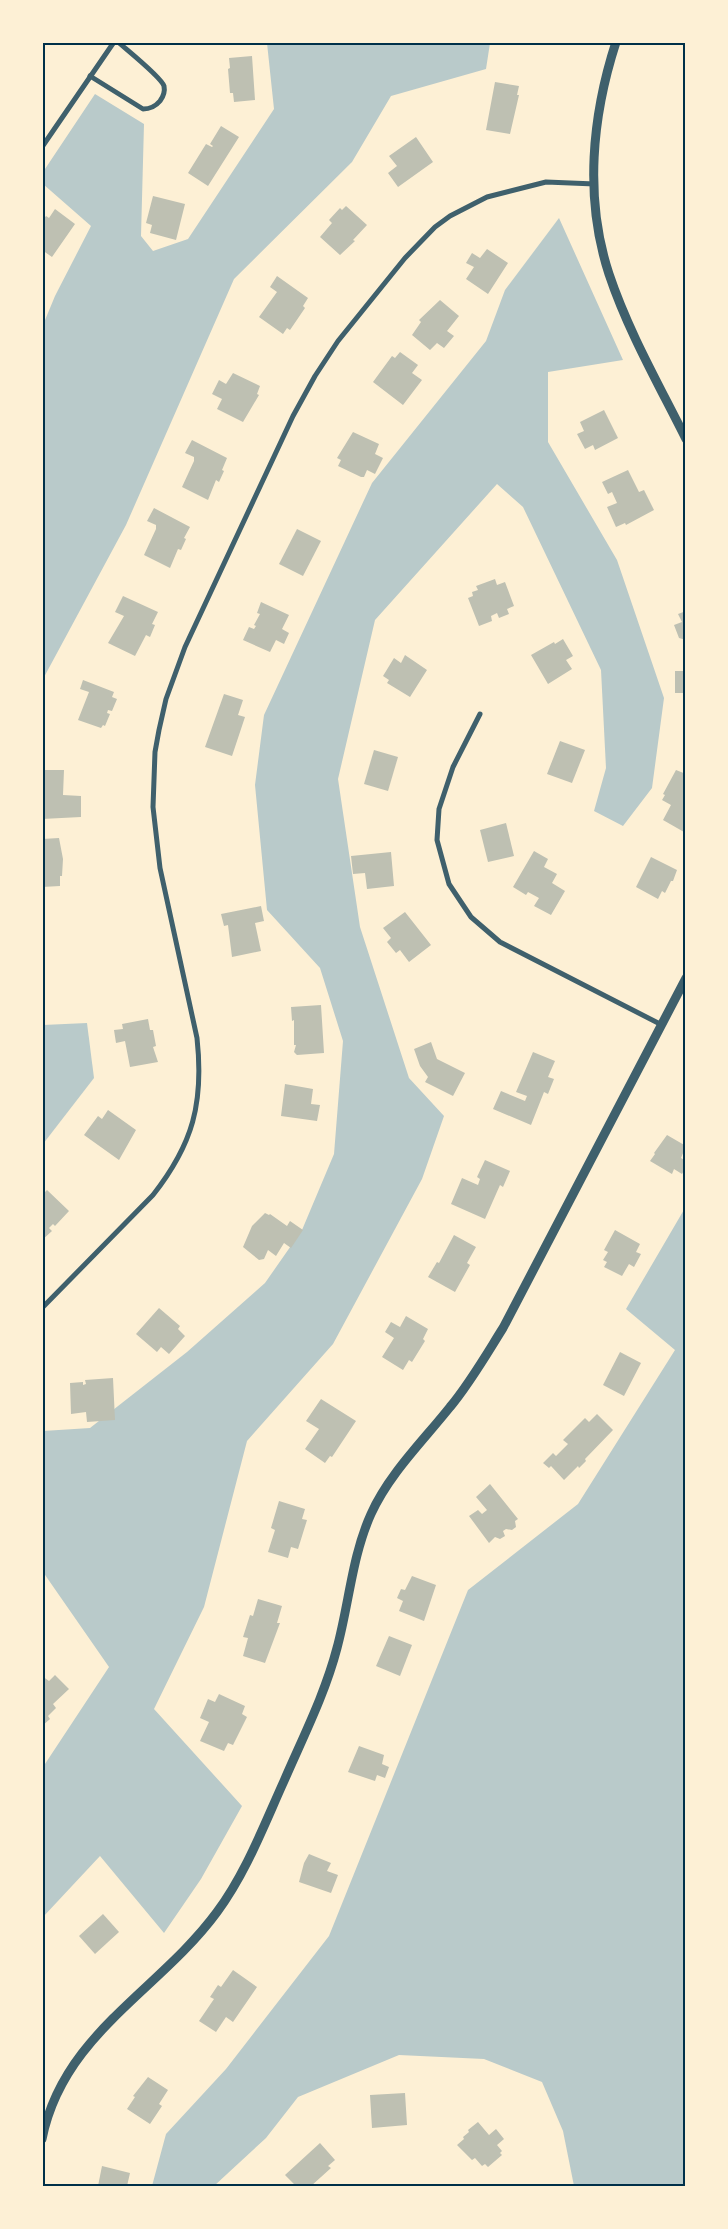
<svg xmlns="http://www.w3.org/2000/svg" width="728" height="2229" font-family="'Archivo Narrow',sans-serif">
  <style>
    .green { fill: #b9caca }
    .building { fill: #bec0b2 }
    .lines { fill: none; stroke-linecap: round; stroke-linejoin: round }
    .minor { stroke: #3f606c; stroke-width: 5 }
    .tertiary { stroke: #3f606c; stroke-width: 9 }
    .neatline { fill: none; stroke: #003049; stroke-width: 2 }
  </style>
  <rect width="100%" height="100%" fill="#fdf0d5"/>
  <!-- green -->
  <g class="green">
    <polygon points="267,43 490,43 486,69 391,96 352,162 234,279 126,525 43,679 43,325 55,296 91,226 43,184 43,172 95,94 144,124 141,236 153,251 188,239 274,109"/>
    <polygon points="559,218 623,360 548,372 548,442 617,560 664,698 652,788 623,826 594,811 606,768 601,670 523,507 497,484 375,620 338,779 360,927 409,1078 444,1116 422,1179 333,1344 247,1441 204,1607 154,1709 242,1806 201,1879 164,1933 100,1856 43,1917 43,1767 109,1667 43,1572 43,1431 90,1428 187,1352 265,1283 302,1230 334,1154 343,1041 320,968 267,910 255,785 264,715 372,483 486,341 505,290"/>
    <polygon points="87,1023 94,1078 43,1144 43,1025"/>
    <polygon points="685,1208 685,2186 574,2186 563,2131 542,2082 484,2059 399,2055 298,2097 266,2138 214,2186 152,2186 166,2134 226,2069 329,1936 468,1590 578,1504 675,1350 626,1309"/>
  </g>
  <!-- building -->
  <g class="building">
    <polygon points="252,56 255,100 234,102 233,93 230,93 228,69 230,68 229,58"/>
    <polygon points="495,82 519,86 517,95 519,95 510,134 486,130"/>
    <polygon points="221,126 239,137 208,186 188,173 206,144 212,147 213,146 210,144"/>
    <polygon points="416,137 433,162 398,187 388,173 397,166 389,156"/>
    <polygon points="153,196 185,204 176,240 150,233 152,225 146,223"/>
    <polygon points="346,206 367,225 353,240 355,241 340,255 320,237 332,223 329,220 340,208 342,210"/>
    <polygon points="55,209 75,224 52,257 42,250 42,221 46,216 49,218"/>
    <polygon points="487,249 508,263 488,294 466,279 474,267 466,263 472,253 480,258"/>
    <polygon points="277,276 308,298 303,306 305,308 290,330 287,328 283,334 259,317 277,292 270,287"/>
    <polygon points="440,300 459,316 447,331 454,336 444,348 437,343 430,350 412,335 421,322 419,320"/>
    <polygon points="400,352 418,365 412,373 422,380 403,405 373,382 392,356 395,358"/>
    <polygon points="233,373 260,386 257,394 259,395 243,422 217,409 222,399 212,394 219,380 226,384"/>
    <polygon points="604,410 618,438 595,450 593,445 585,449 577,434 584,431 580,422"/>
    <polygon points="353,432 379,444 375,454 383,458 375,474 367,470 364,477 361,477 338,466 341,460 337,458"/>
    <polygon points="192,440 227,458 222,470 224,471 219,482 216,480 208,500 182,487 194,461 194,457 185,453"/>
    <polygon points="628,470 639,492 644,490 654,510 626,525 625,523 616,527 607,507 617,503 612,492 608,494 602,482"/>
    <polygon points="154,508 190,527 184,538 186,539 181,550 178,549 170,568 144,555 156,529 156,525 147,521"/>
    <polygon points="297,529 321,541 303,576 279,564"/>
    <polygon points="495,579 497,585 505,582 514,606 507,609 509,614 499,618 497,613 491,616 492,621 479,626 468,598 473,596 472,592 478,590 476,586"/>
    <polygon points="123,596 158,612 152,624 155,625 150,637 146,635 135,656 108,643 124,616 115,612"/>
    <polygon points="261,602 289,615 282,629 289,633 284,644 276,640 270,652 243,640 249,627 254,629 256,626 254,625 260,614 257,613"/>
    <polygon points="686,611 686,640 679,638 674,625 682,622 678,614"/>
    <polygon points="563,639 573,656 566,660 572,669 548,684 531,655 554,642 555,644"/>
    <polygon points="405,655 427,670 410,697 387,683 389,680 383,676 394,658 401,663"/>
    <rect x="675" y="671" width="11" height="22"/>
    <polygon points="83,680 114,692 112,697 117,699 112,711 108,710 107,713 110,714 105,726 103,725 101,728 78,720 89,692 80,689"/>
    <polygon points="224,694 243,700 238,715 245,717 232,756 205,747"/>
    <polygon points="560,741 585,750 572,783 547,774"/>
    <polygon points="374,750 398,757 388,791 364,784"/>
    <polygon points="42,770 64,770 63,795 81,796 81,817 42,819"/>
    <polygon points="676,770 686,774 684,832 663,820 671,805 662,800 665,795 663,794"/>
    <polygon points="506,823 514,856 488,862 480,830"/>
    <polygon points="59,838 63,859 62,876 60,876 60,886 42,887 42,839"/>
    <polygon points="534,851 548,859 544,867 557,874 552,883 565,891 551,915 534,906 539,898 528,892 526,895 513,887"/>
    <polygon points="391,852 394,886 367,889 365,873 353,874 351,856"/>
    <polygon points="651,857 677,870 673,881 671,881 665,893 662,891 658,899 636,887"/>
    <polygon points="261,906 264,921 255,923 261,951 232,957 228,925 224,926 221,914"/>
    <polygon points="405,912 431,945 409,962 400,950 396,953 387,942 391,938 383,928"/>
    <polygon points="321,1005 324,1053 297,1055 294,1052 296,1045 294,1045 294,1020 292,1021 291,1007"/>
    <polygon points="148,1019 150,1030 153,1030 156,1046 153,1047 158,1062 130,1067 125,1041 116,1043 114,1030 123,1029 122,1024"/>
    <polygon points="431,1042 437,1059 465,1073 453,1096 425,1082 428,1077 420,1066 414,1049"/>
    <polygon points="533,1052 555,1061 548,1077 554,1079 548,1094 544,1092 531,1125 493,1109 501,1091 525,1101 527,1096 516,1092"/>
    <polygon points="285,1084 313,1089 311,1104 320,1105 317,1121 281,1116"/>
    <polygon points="108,1110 136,1130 119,1160 84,1135 98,1116 102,1119"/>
    <polygon points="667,1135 686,1146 681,1158 686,1161 686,1167 682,1174 674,1169 672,1174 650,1161 655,1154 654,1153"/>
    <polygon points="485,1160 510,1171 503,1187 500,1185 485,1219 451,1204 462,1178 478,1185 480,1179 477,1177"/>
    <polygon points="47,1190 69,1211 55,1226 53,1224 49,1228 52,1231 42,1240 42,1195"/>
    <polygon points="265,1213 269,1215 270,1214 287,1226 290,1221 303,1230 291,1248 284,1243 276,1256 268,1250 264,1259 259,1260 243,1247 252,1226"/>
    <polygon points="615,1230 640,1244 636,1252 641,1254 634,1267 629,1264 622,1276 604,1267 607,1262 603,1260 608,1252 604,1250"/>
    <polygon points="454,1235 476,1247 467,1263 470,1265 455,1292 428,1277 437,1262 439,1263"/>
    <polygon points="159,1308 180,1326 178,1329 185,1336 169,1354 161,1347 157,1352 136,1334"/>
    <polygon points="406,1316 428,1329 423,1339 425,1341 412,1362 409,1360 403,1370 382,1357 394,1338 385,1332 391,1322 400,1327"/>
    <polygon points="620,1352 641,1363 624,1396 603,1385"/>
    <polygon points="113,1378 115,1420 87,1422 86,1412 71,1414 70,1383 83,1382 83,1385 86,1384 85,1380"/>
    <polygon points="321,1399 356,1421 332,1457 330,1456 325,1463 305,1449 319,1429 306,1421"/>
    <polygon points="597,1414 613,1430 585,1459 586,1461 579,1468 578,1466 564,1480 551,1466 549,1468 543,1463 553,1453 556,1456 568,1444 563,1440 585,1418 589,1422"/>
    <polygon points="490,1484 518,1519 515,1521 516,1527 512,1530 506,1529 503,1531 505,1536 500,1539 495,1537 489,1543 469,1516 478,1510 482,1514 487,1510 476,1497"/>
    <polygon points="279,1501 305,1509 302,1519 307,1520 298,1549 291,1547 288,1558 268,1552 275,1530 271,1528"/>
    <polygon points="412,1576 436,1585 424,1621 399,1611 403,1601 397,1598 401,1589 405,1590"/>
    <polygon points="258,1599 282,1606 277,1623 280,1623 265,1663 243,1656 248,1638 243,1637 250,1615 253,1616"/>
    <polygon points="389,1636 412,1645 400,1676 376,1666"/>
    <polygon points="55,1675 69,1689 53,1704 56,1708 48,1716 50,1719 42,1726 42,1676 49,1681"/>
    <polygon points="219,1694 245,1706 242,1714 247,1717 233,1745 228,1743 224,1751 200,1741 209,1722 200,1718 208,1699 215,1702"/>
    <polygon points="359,1746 384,1755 382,1764 389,1767 385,1778 377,1775 375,1781 348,1772"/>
    <polygon points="309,1854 331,1863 327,1871 338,1875 331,1893 299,1882 304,1863"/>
    <polygon points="103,1914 119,1932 95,1954 79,1936"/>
    <polygon points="233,1970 257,1987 233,2022 226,2017 216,2032 199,2021 214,1999 210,1997 218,1985 221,1987"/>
    <polygon points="148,2077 168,2090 159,2104 162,2106 150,2124 127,2109 135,2097 133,2096"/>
    <polygon points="405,2093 407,2125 372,2128 370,2095"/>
    <polygon points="478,2122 489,2135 496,2129 504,2139 497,2145 502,2151 500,2153 502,2155 488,2167 485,2164 482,2166 475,2158 472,2160 457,2145 464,2139 463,2137 469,2132 468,2130"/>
    <polygon points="320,2143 335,2160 328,2166 331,2168 311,2186 296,2186 285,2175"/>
    <polygon points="102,2166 130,2173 127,2186 98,2186"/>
  </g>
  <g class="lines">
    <!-- minor -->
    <g class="minor">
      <path d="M90 76 143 109C150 109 155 107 160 101 163 97 165 91 164 86 161 77 127 50 118 42"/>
      <polyline points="42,147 114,42"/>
      <polyline points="480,714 453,767 439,809 437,840 449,884 471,917 500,942 662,1025"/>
      <path d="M42 1308 153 1195C193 1144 204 1103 197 1038L160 868 153 807 155 752 159 730 166 699 185 647 293 416 315 376 338 341 405 258 435 227 450 216 487 197 546 182 595 184"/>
    </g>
    <!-- tertiary -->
    <g class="tertiary">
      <path d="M616 42C592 116 584 198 609 274 628 331 659 385 686 439"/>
      <path d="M42 2139C63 2034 159 1991 217 1912 246 1873 264 1825 284 1781 303 1737 325 1694 337 1648 349 1604 352 1556 371 1514 389 1474 423 1441 450 1407 470 1383 486 1355 503 1328L686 978"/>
    </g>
  </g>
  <!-- border -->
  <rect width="728" height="2229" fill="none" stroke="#fdf0d5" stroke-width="88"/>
  <rect x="44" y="44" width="640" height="2141" class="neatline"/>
</svg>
